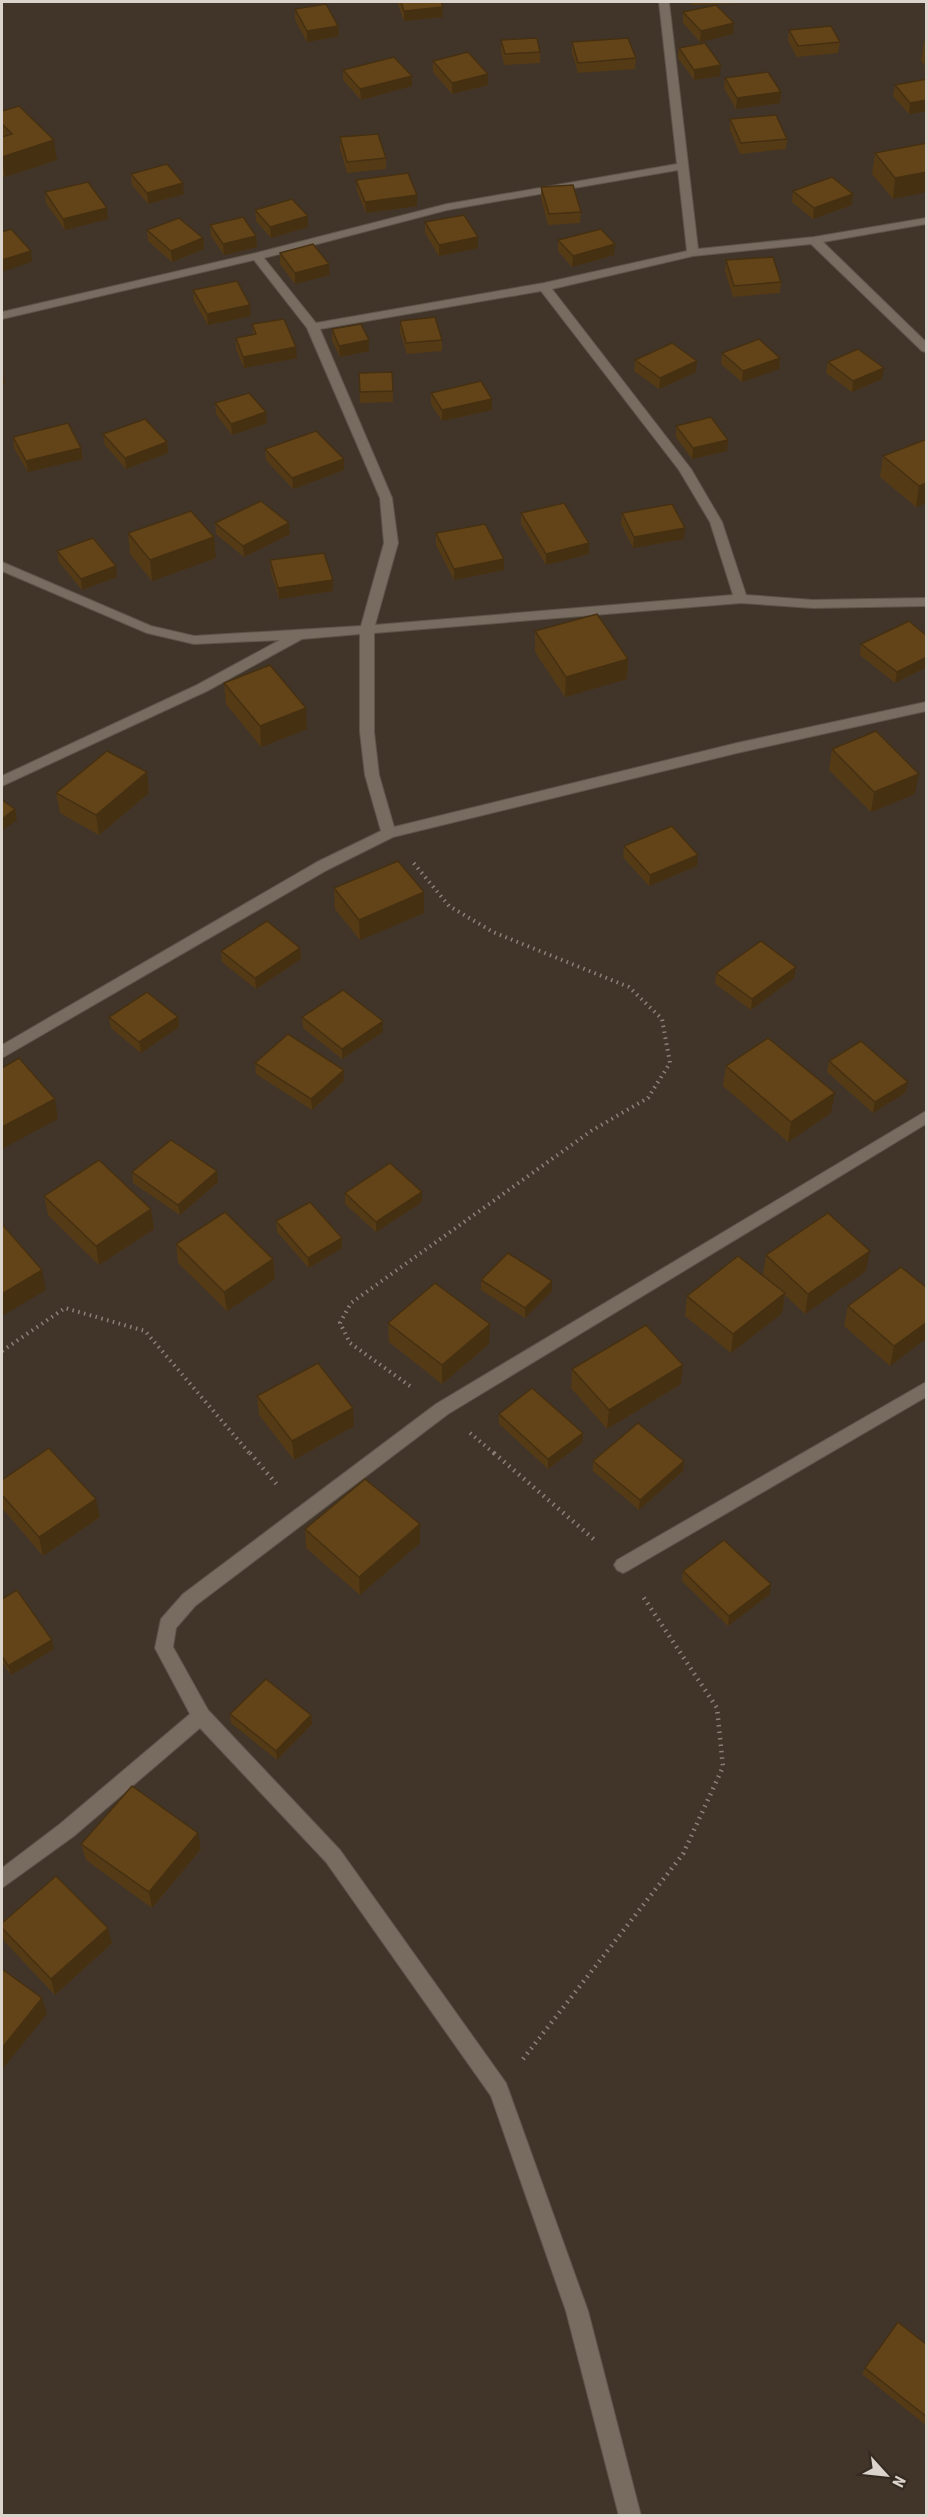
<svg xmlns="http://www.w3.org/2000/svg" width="928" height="2517" font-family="'Roboto Condensed',sans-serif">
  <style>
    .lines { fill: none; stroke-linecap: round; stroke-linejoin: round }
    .minor-casing { stroke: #5d544a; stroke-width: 2 }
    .path-far1 { stroke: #8a8077; stroke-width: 4; stroke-dasharray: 1.5 4.5; stroke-linecap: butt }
    .path { stroke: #8a8077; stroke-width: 4.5; stroke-dasharray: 1.5 5; stroke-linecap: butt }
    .minor { fill: #786b5f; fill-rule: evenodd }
    .wall { fill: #553a16 }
    .shaded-wall { fill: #453012 }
    .building { fill: #634419; stroke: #453012; stroke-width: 1.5 }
  </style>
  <rect width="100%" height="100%" fill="#41352a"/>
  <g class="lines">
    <!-- minor casing -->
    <g class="minor-casing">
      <g id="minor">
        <path d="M659 2H669L698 249 814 237 926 218V224L823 242 926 342V352L922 351 811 244 693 256 552 289 691 469 722 522 746 595 813 600 926 598V606L813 608 741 603 374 633V732L379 775 394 827 737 743 926 702V711L737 753 393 837 327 870 2 1058V1045L317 862 381 831 365 775 360 732V634L302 639 207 691 2 786V776L197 685 280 640 194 644 147 633 2 571V562L151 626 194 636 361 626 384 543 380 498 307 328 254 260 2 319V312L256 253 447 204 677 164ZM678 170 687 251 544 283 316 323 264 258 447 210ZM541 291 679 470 710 522 733 595 375 625 398 543 392 498 320 329Z"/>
        <polygon points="926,1111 926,1124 448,1414 195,1606 176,1628 173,1647 208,1710 340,1850 506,2083 588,2311 641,2516 619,2516 566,2311 491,2096 326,1862 200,1728 74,1836 2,1888 2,1868 60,1824 190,1714 155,1648 161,1619 183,1594 436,1404"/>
        <polygon points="926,1382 926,1397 629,1570 623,1573 617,1570 614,1565 617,1560"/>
      </g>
    </g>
    <!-- path-far1 -->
    <g class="path-far1">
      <polyline points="2,1351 65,1308 145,1331 251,1455"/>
      <polyline points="410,1386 350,1343 340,1323 351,1303 591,1131 648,1098 670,1063 662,1019 629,987 493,932 449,906 412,861"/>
      <polyline points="470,1433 496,1455"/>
    </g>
    <!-- path -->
    <g class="path">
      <polyline points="250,1453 279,1487"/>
      <polyline points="494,1453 597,1542"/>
      <polyline points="523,2059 683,1854 723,1767 717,1708 642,1595"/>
    </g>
    <!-- minor -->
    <use href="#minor" class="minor"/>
  </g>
  <!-- wall -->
  <g class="wall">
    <polygon points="397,2 441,2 443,17 404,21"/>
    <polygon points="691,2 741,2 741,3 692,5"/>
    <polygon points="295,9 338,26 339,36 307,42 295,20"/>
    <polygon points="683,12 734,23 733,34 700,42 683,23"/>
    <polygon points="789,30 840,42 838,53 797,57 788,41"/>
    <polygon points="501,40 540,52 540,63 504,65 501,50"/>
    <polygon points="924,41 927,41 927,68 921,61"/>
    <polygon points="572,42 636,58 635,69 578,73 572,53"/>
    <polygon points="679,48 720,76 694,80 678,58"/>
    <polygon points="433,61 488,85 452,94 433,72"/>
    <polygon points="343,70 412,86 361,100 343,80"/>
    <polygon points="725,78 781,92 780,103 736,109 724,88"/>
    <polygon points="927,79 927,111 909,114 893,96 895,85"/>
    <polygon points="2,111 57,160 5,177 2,174"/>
    <polygon points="730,119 787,139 786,149 740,154 730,130"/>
    <polygon points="340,137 386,158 386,169 347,173 340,148"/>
    <polygon points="927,143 893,199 872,174 875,153"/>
    <polygon points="131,174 184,194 148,204 132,185"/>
    <polygon points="356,180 417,195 417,206 366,213 357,191"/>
    <polygon points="541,187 581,212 580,223 548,225 541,198"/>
    <polygon points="793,191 852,205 813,219 792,202"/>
    <polygon points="45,192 108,219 65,230 46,203"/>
    <polygon points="255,210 308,227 271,238 256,221"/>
    <polygon points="425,222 478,248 439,256 425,233"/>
    <polygon points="210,225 256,236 257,247 224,255 211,236"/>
    <polygon points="147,230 203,238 204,249 172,262 148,241"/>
    <polygon points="558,240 614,255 572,267 558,251"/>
    <polygon points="280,253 330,275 295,284 280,264"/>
    <polygon points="726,260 781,282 780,293 733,297 725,271"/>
    <polygon points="193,290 251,316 208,325 194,301"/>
    <polygon points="400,321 442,340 442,351 407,354 400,332"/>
    <polygon points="252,324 297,358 244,368 236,349 236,338 253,335"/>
    <polygon points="332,329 369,351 340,357 332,340"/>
    <polygon points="722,353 780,358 779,369 742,382 721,364"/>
    <polygon points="635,360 696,372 659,389 634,371"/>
    <polygon points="828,362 882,379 852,392 826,373"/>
    <polygon points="392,372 393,402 360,403 359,373"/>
    <polygon points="431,393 492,410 442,421 431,404"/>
    <polygon points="215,403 267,423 232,435 216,414"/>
    <polygon points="676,426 728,440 727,451 692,459 676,437"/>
    <polygon points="103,434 167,442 168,453 126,469 105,445"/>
    <polygon points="13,437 81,448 83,459 28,472 14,448"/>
    <polygon points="927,439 927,503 916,507 880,477 883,456"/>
    <polygon points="265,449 344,470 293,489 266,460"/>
    <polygon points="521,513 589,554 546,565 521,524"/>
    <polygon points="622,513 684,539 633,548 621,524"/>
    <polygon points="215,523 290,534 244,557 216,534"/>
    <polygon points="128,533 216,558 152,581 130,554"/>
    <polygon points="436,533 504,559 504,570 454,580 436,545"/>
    <polygon points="57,551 116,566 117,577 82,590 59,562"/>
    <polygon points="270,560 333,591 279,599 271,572"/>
    <polygon points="535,631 628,659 627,679 565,697 535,652"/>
    <polygon points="927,636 927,667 895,683 860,655 861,644"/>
    <polygon points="224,683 307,729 261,747 226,704"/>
    <polygon points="832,749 915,794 871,812 829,770"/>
    <polygon points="147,772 149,793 99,835 60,813 56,793"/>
    <polygon points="624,846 697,866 649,886 623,857"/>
    <polygon points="334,888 424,892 424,913 360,940 335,909"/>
    <polygon points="300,948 301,959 256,989 222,962 221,951"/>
    <polygon points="796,967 794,978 751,1010 715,984 716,973"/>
    <polygon points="109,1017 178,1017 179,1027 141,1053 111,1028"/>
    <polygon points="302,1017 383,1021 383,1032 342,1059 303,1028"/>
    <polygon points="829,1061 908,1082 905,1093 873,1113 827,1072"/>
    <polygon points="255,1063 344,1070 344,1081 312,1110 256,1074"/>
    <polygon points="726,1066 831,1113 788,1142 723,1086"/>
    <polygon points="132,1172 218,1182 180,1215 133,1183"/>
    <polygon points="422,1192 422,1202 376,1232 345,1204 345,1193"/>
    <polygon points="44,1196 154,1229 99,1265 48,1215"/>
    <polygon points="276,1221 342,1248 309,1268 277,1232"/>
    <polygon points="176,1244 273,1259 275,1279 227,1311 178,1263"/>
    <polygon points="766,1255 866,1271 805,1314 785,1295 782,1313 731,1353 685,1316 687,1296 773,1284 763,1275"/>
    <polygon points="481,1280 552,1281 552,1291 525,1318 481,1290"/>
    <polygon points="927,1288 927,1338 890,1366 844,1326 848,1306"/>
    <polygon points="388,1323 489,1344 442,1384 389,1342"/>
    <polygon points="572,1369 681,1384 607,1429 571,1388"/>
    <polygon points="257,1396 354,1426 294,1460 259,1415"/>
    <polygon points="499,1414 583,1433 582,1443 548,1469 499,1424"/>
    <polygon points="593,1461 684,1461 683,1471 639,1510 593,1471"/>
    <polygon points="2,1480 100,1517 43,1556 2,1508"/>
    <polygon points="420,1524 420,1543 360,1595 306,1548 305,1529"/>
    <polygon points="683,1571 770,1594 728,1626 682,1581"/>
    <polygon points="2,1599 54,1649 11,1675 2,1662"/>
    <polygon points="230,1714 311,1715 312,1724 277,1760 231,1723"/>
    <polygon points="81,1844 201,1849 152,1908 86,1860"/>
    <polygon points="2,1923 112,1943 55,1995 4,1941 2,1932"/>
    <polygon points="927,2345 927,2426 862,2374 865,2368"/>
  </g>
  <!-- shaded-wall -->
  <g class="shaded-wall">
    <polygon points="443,7 443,17 404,21 404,11"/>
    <polygon points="734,23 733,34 700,42 701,31"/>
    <polygon points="338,26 339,36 307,42 307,31"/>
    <polygon points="721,65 720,76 694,80 694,70"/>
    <polygon points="488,74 488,85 452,94 452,83"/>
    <polygon points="412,76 412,86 361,100 360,89"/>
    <polygon points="781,92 780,103 736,109 737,98"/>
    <polygon points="927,100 927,111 909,114 910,103"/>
    <polygon points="54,140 57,160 5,177 2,157"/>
    <polygon points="927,172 927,192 893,199 895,178"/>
    <polygon points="183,183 184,194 148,204 147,193"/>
    <polygon points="853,194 852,205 813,219 814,208"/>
    <polygon points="417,195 417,206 366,213 365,202"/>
    <polygon points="107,208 108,219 65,230 63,219"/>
    <polygon points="308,216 308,227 271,238 270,227"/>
    <polygon points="256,236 257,247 224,255 223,244"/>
    <polygon points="478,237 478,248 439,256 439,245"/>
    <polygon points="203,238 204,249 172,262 171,251"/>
    <polygon points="615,244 614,255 572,267 573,256"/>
    <polygon points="31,251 32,262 2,272 2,260"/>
    <polygon points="329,264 330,275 295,284 295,273"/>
    <polygon points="250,305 251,316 208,325 207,314"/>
    <polygon points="369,340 369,351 340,357 339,346"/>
    <polygon points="296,347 297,358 244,368 243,357"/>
    <polygon points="780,358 779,369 742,382 743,371"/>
    <polygon points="697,361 696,372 659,389 660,378"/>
    <polygon points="884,368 882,379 852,392 853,381"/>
    <polygon points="2,373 3,373 5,384 2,384"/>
    <polygon points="492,399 492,410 442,421 442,410"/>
    <polygon points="266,412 267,423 232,435 231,424"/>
    <polygon points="728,440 727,451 692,459 693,448"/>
    <polygon points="167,442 168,453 126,469 125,458"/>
    <polygon points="81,448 83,459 28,472 26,461"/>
    <polygon points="344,459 344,470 293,489 292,478"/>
    <polygon points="927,483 927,503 916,507 919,486"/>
    <polygon points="289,523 290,534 244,557 243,546"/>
    <polygon points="685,528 684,539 633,548 634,537"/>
    <polygon points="214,537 216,558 152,581 150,560"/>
    <polygon points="589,543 589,554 546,565 546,554"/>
    <polygon points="504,559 504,570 454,580 454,569"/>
    <polygon points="116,566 117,577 82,590 81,579"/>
    <polygon points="333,580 333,591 279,599 278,588"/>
    <polygon points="927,657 927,667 895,683 897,672"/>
    <polygon points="628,659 627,679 565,697 566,677"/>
    <polygon points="306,708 307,729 261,747 260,726"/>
    <polygon points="147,772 149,793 99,835 96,815"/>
    <polygon points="919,774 915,794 871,812 874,792"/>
    <polygon points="15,809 17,820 2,831 2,819"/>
    <polygon points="698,855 697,866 649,886 650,875"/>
    <polygon points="424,892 424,913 360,940 359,920"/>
    <polygon points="300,948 301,959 256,989 255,978"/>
    <polygon points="796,967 794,978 751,1010 752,999"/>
    <polygon points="178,1017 179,1027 141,1053 139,1042"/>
    <polygon points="383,1021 383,1032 342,1059 342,1049"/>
    <polygon points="344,1070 344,1081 312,1110 311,1099"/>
    <polygon points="908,1082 905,1093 873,1113 875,1102"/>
    <polygon points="835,1093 831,1113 788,1142 791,1122"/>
    <polygon points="55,1099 58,1119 2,1149 2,1127"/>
    <polygon points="217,1171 218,1182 180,1215 178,1205"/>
    <polygon points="422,1192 422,1202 376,1232 376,1222"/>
    <polygon points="151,1209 154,1229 99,1265 96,1246"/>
    <polygon points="342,1238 342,1248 309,1268 308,1258"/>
    <polygon points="870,1251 866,1271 805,1314 808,1294"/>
    <polygon points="273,1259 275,1279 227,1311 224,1292"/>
    <polygon points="42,1270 46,1290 2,1316 2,1294"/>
    <polygon points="552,1281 552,1291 525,1318 525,1308"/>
    <polygon points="785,1293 782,1313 731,1353 733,1334"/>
    <polygon points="927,1322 927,1338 890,1366 894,1346"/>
    <polygon points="490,1324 489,1344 442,1384 442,1365"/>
    <polygon points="683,1365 681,1384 607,1429 609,1410"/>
    <polygon points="353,1408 354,1426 294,1460 292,1441"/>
    <polygon points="583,1433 582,1443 548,1469 548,1459"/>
    <polygon points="684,1461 683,1471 639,1510 640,1500"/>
    <polygon points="96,1499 100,1517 43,1556 39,1537"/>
    <polygon points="420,1524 420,1543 360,1595 359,1577"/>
    <polygon points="771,1584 770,1594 728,1626 729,1616"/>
    <polygon points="52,1640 54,1649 11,1675 8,1666"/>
    <polygon points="311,1715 312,1724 277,1760 276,1751"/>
    <polygon points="198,1833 201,1849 152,1908 149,1892"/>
    <polygon points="108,1928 112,1943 55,1995 51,1979"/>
    <polygon points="42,1998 47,2014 2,2070 2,2048"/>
  </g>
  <!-- building -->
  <g class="building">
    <polygon points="401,2 441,2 443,7 404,11"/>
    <polygon points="326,4 338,26 307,31 295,9"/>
    <polygon points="716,5 734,23 701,31 683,12"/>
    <polygon points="831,26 840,42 798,46 789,30"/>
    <polygon points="537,38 540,52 505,54 501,40"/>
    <polygon points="628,38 636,58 578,63 572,42"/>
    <polygon points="705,43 721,65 694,70 679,48"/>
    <polygon points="468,52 488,74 452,83 433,61"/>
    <polygon points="394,57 412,76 360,89 343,70"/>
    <polygon points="768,72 781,92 737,98 725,78"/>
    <polygon points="927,79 927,100 910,103 895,85"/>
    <polygon points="19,106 54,140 2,157 2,137 12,134 2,124 2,111"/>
    <polygon points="776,115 787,139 741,143 730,119"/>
    <polygon points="378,134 386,158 347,162 340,137"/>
    <polygon points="927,143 927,172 895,178 875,153"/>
    <polygon points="167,164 183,183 147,193 131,174"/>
    <polygon points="408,173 417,195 365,202 356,180"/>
    <polygon points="832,177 853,194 814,208 793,191"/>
    <polygon points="88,182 107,208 63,219 45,192"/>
    <polygon points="573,185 581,212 549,214 541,187"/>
    <polygon points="292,199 308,216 270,227 255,210"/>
    <polygon points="464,215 478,237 439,245 425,222"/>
    <polygon points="243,217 256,236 223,244 210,225"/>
    <polygon points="179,218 203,238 171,251 147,230"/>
    <polygon points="11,229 31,251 2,260 2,232"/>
    <polygon points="601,229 615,244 573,256 558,240"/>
    <polygon points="313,244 329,264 295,273 280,253"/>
    <polygon points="773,257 781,282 734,286 726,260"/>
    <polygon points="237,281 250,305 207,314 193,290"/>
    <polygon points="435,317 442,340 406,343 400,321"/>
    <polygon points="284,319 296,347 243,357 236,338 256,334 252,324"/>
    <polygon points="361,324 369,340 339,346 332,329"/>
    <polygon points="759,339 780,358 743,371 722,353"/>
    <polygon points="672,343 697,361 660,378 635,360"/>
    <polygon points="858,349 884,368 853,381 828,362"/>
    <polygon points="392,372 393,391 360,392 359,373"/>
    <polygon points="481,381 492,399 442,410 431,393"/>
    <polygon points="249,393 266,412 231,424 215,403"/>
    <polygon points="711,417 728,440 693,448 676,426"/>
    <polygon points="145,419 167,442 125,458 103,434"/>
    <polygon points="68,423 81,448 26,461 13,437"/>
    <polygon points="316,431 344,459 292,478 265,449"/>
    <polygon points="927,439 927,483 919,486 883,456"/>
    <polygon points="261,501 289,523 243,546 215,523"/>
    <polygon points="564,503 589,543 546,554 521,513"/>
    <polygon points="672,504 685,528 634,537 622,513"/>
    <polygon points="191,511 214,537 150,560 128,533"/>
    <polygon points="485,524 504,559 454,569 436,533"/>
    <polygon points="93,538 116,566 81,579 57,551"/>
    <polygon points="324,553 333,580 278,588 270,560"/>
    <polygon points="597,614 628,659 566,677 535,631"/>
    <polygon points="909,621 927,636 927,657 897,672 861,644"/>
    <polygon points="270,665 306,708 260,726 224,683"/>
    <polygon points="876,731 919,774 874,792 832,749"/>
    <polygon points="107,751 147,772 96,815 56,793"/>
    <polygon points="2,800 15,809 2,819"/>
    <polygon points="672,826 698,855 650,875 624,846"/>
    <polygon points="398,861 424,892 359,920 334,888"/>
    <polygon points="267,921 300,948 255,978 221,951"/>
    <polygon points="761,941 796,967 752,999 716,973"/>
    <polygon points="343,990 383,1021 342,1049 302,1017"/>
    <polygon points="147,992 178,1017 139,1042 109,1017"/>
    <polygon points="288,1034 344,1070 311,1099 255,1063"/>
    <polygon points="768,1038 835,1093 791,1122 726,1066"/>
    <polygon points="861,1041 908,1082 875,1102 829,1061"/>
    <polygon points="19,1058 55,1099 2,1127 2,1068"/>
    <polygon points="171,1140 217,1171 178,1205 132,1172"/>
    <polygon points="99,1160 151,1209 96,1246 44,1196"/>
    <polygon points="390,1163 422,1192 376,1222 345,1193"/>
    <polygon points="310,1202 342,1238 308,1258 276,1221"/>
    <polygon points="225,1212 273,1259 224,1292 176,1244"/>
    <polygon points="828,1213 870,1251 808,1294 766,1255"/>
    <polygon points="2,1224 42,1270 2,1294"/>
    <polygon points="508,1253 552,1281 525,1308 481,1280"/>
    <polygon points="738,1256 785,1293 733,1334 687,1296"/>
    <polygon points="901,1267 927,1288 927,1322 894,1346 848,1306"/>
    <polygon points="435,1283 490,1324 442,1365 388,1323"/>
    <polygon points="646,1325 683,1365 609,1410 572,1369"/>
    <polygon points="318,1363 353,1408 292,1441 257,1396"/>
    <polygon points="532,1388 583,1433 548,1459 499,1414"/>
    <polygon points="638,1423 684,1461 640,1500 593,1461"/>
    <polygon points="49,1448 96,1499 39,1537 2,1495 2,1480"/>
    <polygon points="365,1479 420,1524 359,1577 305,1529"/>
    <polygon points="724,1540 771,1584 729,1616 683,1571"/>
    <polygon points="17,1590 52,1640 8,1666 2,1656 2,1599"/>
    <polygon points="266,1679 311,1715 276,1751 230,1714"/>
    <polygon points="132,1786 198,1833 149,1892 81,1844"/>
    <polygon points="56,1876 108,1928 51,1979 2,1928 2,1923"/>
    <polygon points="2,1969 42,1998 2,2048"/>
    <polygon points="898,2322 927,2345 927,2417 865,2368"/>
  </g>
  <!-- border -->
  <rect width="928" height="2517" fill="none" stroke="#dbd4cd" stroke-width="6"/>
  <!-- north arrow -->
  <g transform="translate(886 2475) rotate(117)" stroke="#362b20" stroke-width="4.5" paint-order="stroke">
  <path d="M0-4.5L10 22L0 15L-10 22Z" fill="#dbd4cd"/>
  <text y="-9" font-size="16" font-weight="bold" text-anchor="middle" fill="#dbd4cd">N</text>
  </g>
</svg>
